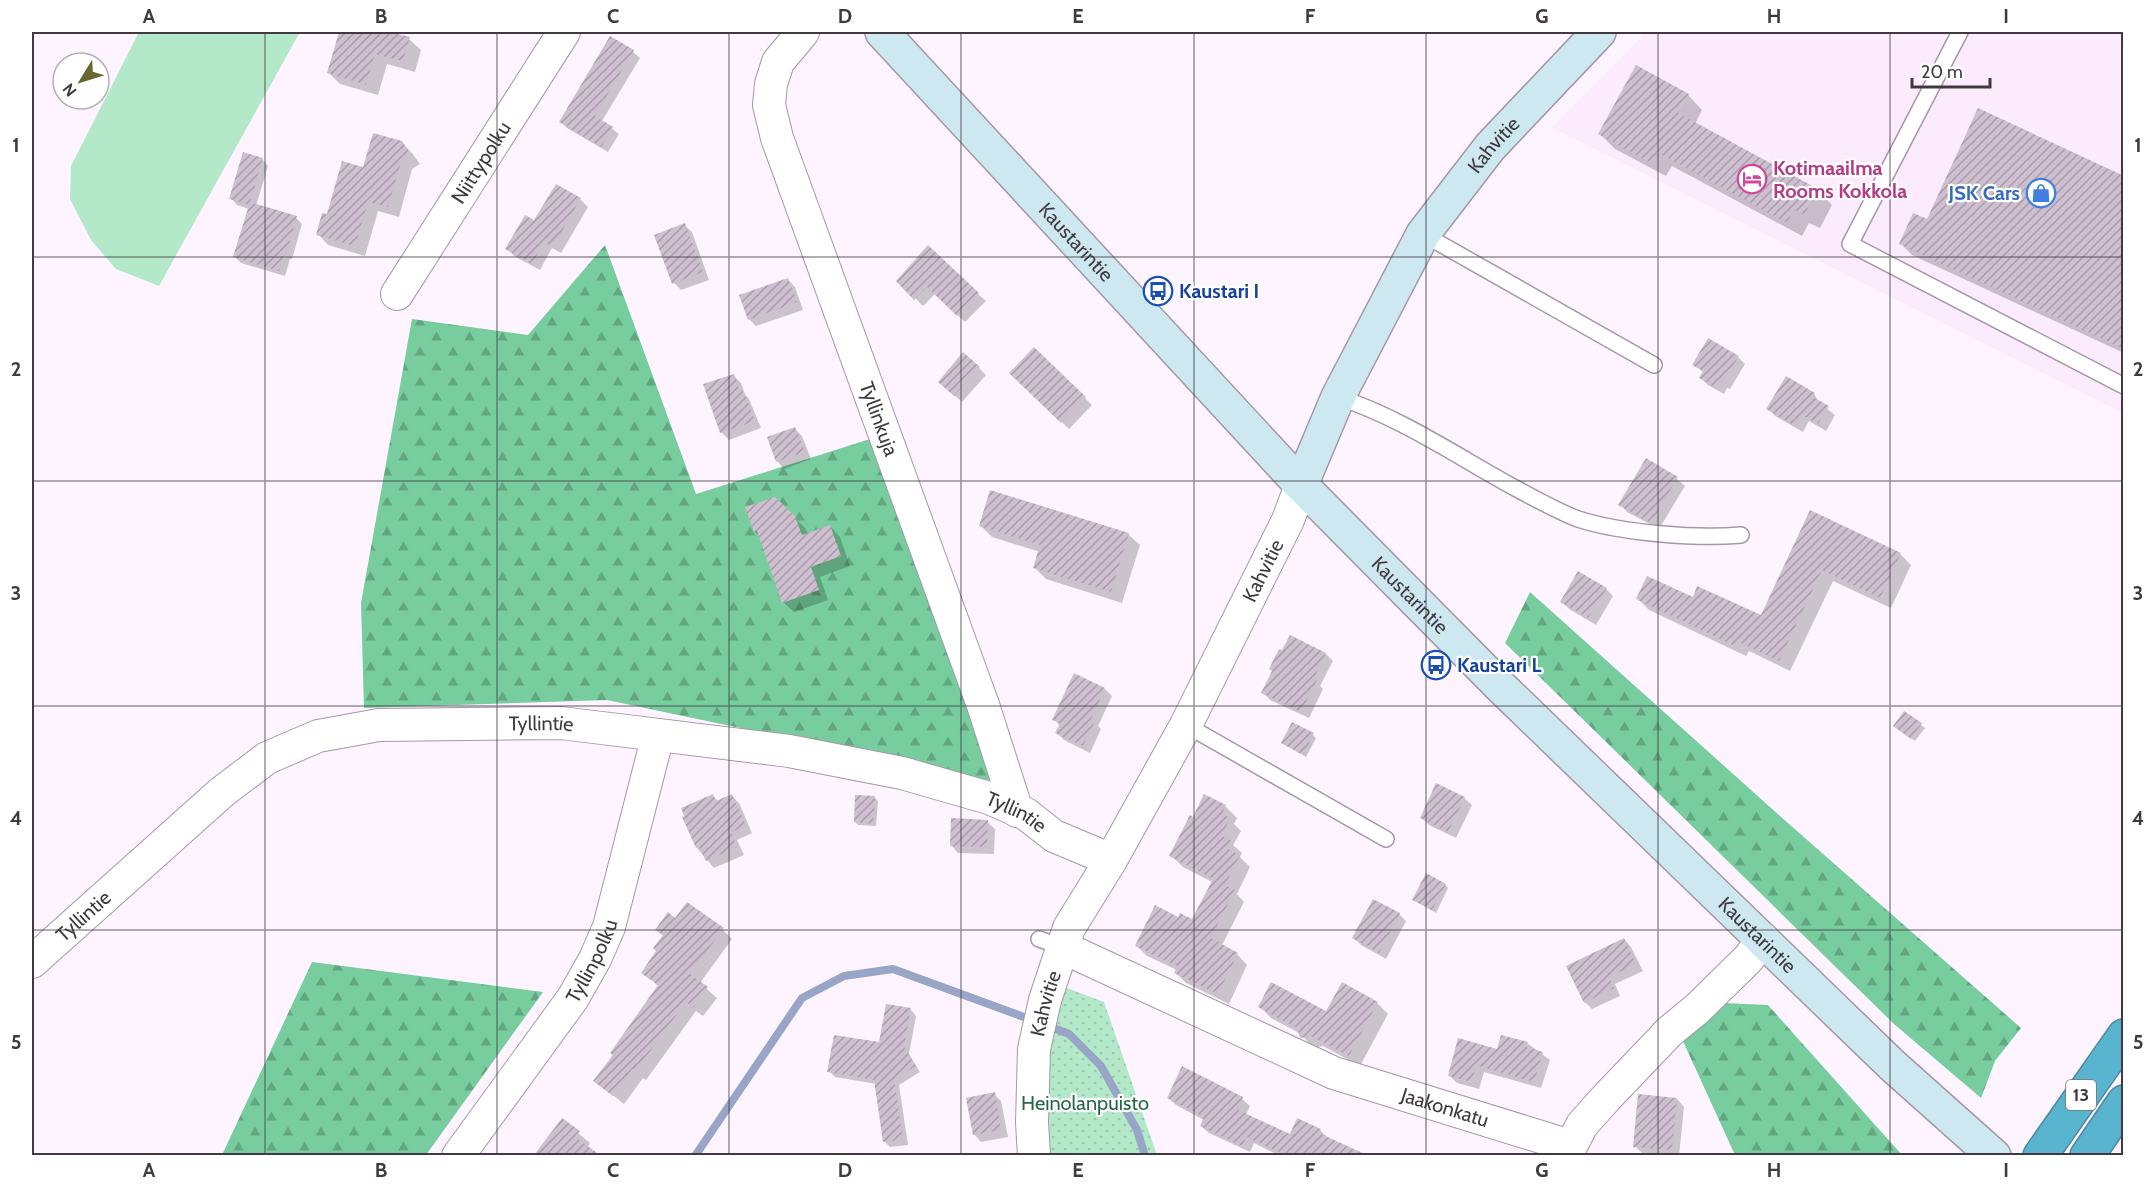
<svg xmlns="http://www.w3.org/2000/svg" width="2155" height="1187" font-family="Cabin,sans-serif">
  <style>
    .built { fill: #fbebfd }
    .grass { fill: #b3e8c8 }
    .forest { fill: url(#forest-firs) }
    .park { fill: url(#park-dots) }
    .shadow { fill: #0003 }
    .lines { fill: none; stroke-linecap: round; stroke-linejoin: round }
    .stream { stroke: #98a5c6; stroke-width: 8 }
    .building { fill: url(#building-hatch) }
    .lane-casing { stroke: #a597a7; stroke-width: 18 }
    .street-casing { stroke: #a597a7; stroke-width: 34 }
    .secondary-casing { stroke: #a597a7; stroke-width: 36 }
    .highway-casing { stroke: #50899d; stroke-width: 36 }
    .lane { stroke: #fff; stroke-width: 15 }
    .street { stroke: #fff; stroke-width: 32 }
    .secondary { stroke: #cde8f1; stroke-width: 33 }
    .highway { stroke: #58b4cf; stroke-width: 33 }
    .grid { fill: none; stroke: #403a40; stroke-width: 1.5; stroke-opacity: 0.55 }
    .labels { text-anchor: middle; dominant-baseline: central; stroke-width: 4.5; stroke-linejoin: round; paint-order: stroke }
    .shield { fill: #fff; stroke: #797579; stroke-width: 1.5 }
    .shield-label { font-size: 18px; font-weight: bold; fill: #403a40 }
    .street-label { font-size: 20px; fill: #403a40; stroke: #fff }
    .hotel-label { font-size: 20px; font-weight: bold; fill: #b23c85; stroke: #fff; text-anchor: start }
    .shop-label { font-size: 20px; font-weight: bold; fill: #366cbe; stroke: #fff; text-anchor: end }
    .transit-label { font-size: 20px; font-weight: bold; fill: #164399; stroke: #fff; text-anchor: start }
    .park-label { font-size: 20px; fill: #276546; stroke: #fff }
    .neatline { fill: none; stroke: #403a40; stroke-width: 2 }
    .grid-label { font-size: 20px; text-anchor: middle; font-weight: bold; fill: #403a40 }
  </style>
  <defs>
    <pattern id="forest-firs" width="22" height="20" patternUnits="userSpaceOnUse" patternTransform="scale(1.5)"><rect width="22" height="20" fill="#77cd9d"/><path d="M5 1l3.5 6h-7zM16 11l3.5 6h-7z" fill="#63a781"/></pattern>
    <pattern id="park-dots" width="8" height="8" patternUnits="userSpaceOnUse" patternTransform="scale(1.5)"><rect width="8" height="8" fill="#b3e8c8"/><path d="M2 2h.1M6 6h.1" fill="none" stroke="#9bc8ad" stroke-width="1.8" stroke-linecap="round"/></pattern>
    <pattern id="building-hatch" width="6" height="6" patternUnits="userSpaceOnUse" patternTransform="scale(1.5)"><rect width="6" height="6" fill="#cdbfcf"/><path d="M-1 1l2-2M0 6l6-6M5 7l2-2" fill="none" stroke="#a89ca9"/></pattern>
  </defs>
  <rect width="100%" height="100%" fill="#fdf4ff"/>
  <!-- built -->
  <polygon class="built" points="1647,32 2123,32 2123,413 1552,127"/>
  <!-- grass -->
  <polygon class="grass" points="139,32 300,32 159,286 116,269 91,240 70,199 71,166"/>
  <!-- forest -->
  <g class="forest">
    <polygon points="605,245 696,494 870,439 993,781 607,700 364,708 361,603 412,319 528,335"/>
    <polygon points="1530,592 1789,824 2021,1028 1995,1061 1981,1098 1894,1024 1505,643"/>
    <polygon points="312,962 543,992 426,1155 222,1155"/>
    <polygon points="1724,1003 1768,1005 1902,1155 1735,1155 1682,1039"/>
  </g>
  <!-- park -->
  <polygon class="park" points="1051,982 1104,1002 1157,1155 1035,1156"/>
  <!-- shadow -->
  <g class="shadow">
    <polygon points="341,32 385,32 409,39 421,50 415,72 387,64 378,95 340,84 329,73"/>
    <polygon points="610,38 633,52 640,58 602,121 619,134 608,152 567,128 561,121"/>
    <polygon points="1688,95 1702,110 1695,124 1818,190 1832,205 1820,228 1809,223 1802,236 1672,166 1666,176 1615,149 1600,134"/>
    <polygon points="401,142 412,153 420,164 412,169 399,217 378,211 365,256 328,245 318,234 328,216 364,169"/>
    <polygon points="262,159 268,166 256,206 296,218 302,224 292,259 290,259 285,276 241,263 235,257 249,209 237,205 231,198"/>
    <polygon points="2124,177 2124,353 1912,255 1901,244 1928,221"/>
    <polygon points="556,186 580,199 588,207 561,253 552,248 540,270 514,256 507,248 535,222"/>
    <polygon points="684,225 692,232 709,280 681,290 674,283"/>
    <polygon points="788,280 795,287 803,310 756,326 749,319"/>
    <polygon points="898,281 978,294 986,301 965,322 935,294 923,306"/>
    <polygon points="1034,349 1092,405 1069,429 1011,373"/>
    <polygon points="1738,357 1745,364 1730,389 1727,388 1724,394 1708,385 1701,378 1704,373 1694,364"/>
    <polygon points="979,368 986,375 962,402 947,389"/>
    <polygon points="733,375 741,383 745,394 749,399 761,428 729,440 721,432"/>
    <polygon points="1814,394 1820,403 1835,415 1826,431 1809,421 1803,432 1775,416 1768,408"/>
    <polygon points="795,429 802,436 811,459 784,469 777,461"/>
    <polygon points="1647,460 1677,479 1685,486 1659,529 1627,512 1620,504"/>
    <polygon points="747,508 794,517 805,528 808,534 830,526 840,537 850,566 820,577 828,600 794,612 783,602 760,537 755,532"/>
    <polygon points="1811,512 1900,554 1911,565 1891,608 1833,581 1790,671 1749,651 1746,656 1649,610 1638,599 1693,599 1762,617"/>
    <polygon points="981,526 1128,534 1140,545 1122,603 1046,579 1035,568 1040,552 992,537"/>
    <polygon points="1606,589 1613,596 1596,625 1569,609 1562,602"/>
    <polygon points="1326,654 1333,661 1320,686 1323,689 1309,718 1270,700 1263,692"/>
    <polygon points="1105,689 1112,696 1098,726 1101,729 1090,753 1064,740 1057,733 1060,726 1054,719"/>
    <polygon points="1904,713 1925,728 1915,741 1895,726"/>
    <polygon points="1313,735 1316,738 1306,757 1283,743"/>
    <polygon points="713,796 719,802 732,796 739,803 752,833 737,840 744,855 714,868 697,848"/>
    <polygon points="1205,796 1226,807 1237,818 1234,824 1241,831 1233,845 1242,853 1240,857 1250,867 1237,894 1244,902 1221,947 1237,954 1247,965 1229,1004 1186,983 1176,973 1177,970 1147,956 1137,946 1193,921 1212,882 1183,867 1171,855"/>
    <polygon points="874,797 878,801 876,826 858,825 855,822"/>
    <polygon points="1464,798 1472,805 1456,838 1429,825 1422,818"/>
    <polygon points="987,822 995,829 994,854 958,853 951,845"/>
    <polygon points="1445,885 1448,888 1436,913 1414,900"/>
    <polygon points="1399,914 1406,921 1386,959 1361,945 1354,938"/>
    <polygon points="676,920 723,930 732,939 700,983 717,998 703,1016 696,1011 646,1080 643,1078 624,1104 595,1081 659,987 643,972 658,951 664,936 657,930"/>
    <polygon points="1624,939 1631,947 1643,971 1615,984 1620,996 1592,1009 1585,1002"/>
    <polygon points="1377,1003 1388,1014 1360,1066 1323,1046 1313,1048 1301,1034 1271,1018 1260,1007 1327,1013"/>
    <polygon points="911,1010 916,1016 909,1054 920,1072 899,1085 908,1145 890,1147 885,1142 877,1084 835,1077 829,1071 880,1044"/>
    <polygon points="1527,1043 1550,1060 1541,1088 1484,1072 1479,1089 1457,1083 1449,1075 1498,1051"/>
    <polygon points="1182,1068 1242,1099 1250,1106 1246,1115 1291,1136 1320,1130 1327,1137 1359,1156 1280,1156 1254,1143 1250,1152 1209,1133 1201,1126 1204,1120 1176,1105 1168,1098"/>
    <polygon points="994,1094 1001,1101 1008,1137 981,1142 974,1134"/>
    <polygon points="1677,1099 1684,1107 1679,1156 1642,1153 1635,1146"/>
    <polygon points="562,1120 590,1143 587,1148 597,1156 536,1156"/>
  </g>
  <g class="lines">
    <!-- stream -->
    <g class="stream">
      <polyline points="1046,1025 1069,1034 1101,1066 1137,1130 1145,1156"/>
      <polyline points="695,1156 802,998 844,976 893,969 1032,1020"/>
    </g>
  </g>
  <!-- building -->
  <g class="building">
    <polygon points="339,32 390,32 410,37 403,61 375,54 366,85 327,73"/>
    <polygon points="610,36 634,50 595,116 613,127 601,147 559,122"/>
    <polygon points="1636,65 1689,94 1678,113 1818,189 1804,215 1794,209 1787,223 1657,152 1651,163 1598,134"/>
    <polygon points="1978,108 2124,176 2124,349 1899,244 1913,213 1927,219"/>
    <polygon points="373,133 402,141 410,153 402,159 388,207 368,202 355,246 316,235 322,213 327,214 342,161 363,167"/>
    <polygon points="243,152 263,158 250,202 297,216 286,254 284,253 279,271 233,257 249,205 229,199"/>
    <polygon points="556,184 581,198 553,247 544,242 532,264 505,249 525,215 534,220"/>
    <polygon points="685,223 703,272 672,284 654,235"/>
    <polygon points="928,245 979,293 957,316 927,287 914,300 896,281"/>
    <polygon points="788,278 797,302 748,320 739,295"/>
    <polygon points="1708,338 1739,356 1722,383 1720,381 1716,388 1699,378 1703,371 1692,365"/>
    <polygon points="1034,347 1086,397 1061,423 1009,373"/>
    <polygon points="963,352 980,367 954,396 938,382"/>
    <polygon points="734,374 739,389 742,390 748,402 755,421 720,433 703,384"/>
    <polygon points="1786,376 1815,393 1813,397 1829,406 1818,424 1802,415 1795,426 1766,409"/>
    <polygon points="795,427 805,452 776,462 767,437"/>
    <polygon points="1646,458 1678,477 1651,523 1618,505"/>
    <polygon points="990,490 1129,533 1111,592 1033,568 1040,545 979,526"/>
    <polygon points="775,497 795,516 802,535 830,525 841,556 811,567 819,590 782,603 757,531 754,532 745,507"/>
    <polygon points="1810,510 1901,553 1880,598 1822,570 1779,661 1737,641 1735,646 1636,599 1647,576 1693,597 1697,586 1761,615"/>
    <polygon points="1578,571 1607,588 1588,618 1560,602"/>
    <polygon points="1290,635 1326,653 1314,678 1317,680 1301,712 1261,693 1272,671 1269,669 1279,649 1282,650"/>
    <polygon points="1074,673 1105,688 1091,719 1095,721 1083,746 1055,733 1060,723 1052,720"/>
    <polygon points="1904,711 1922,723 1911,739 1893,726"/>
    <polygon points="1292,722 1314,733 1303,755 1281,743"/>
    <polygon points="1436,783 1465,797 1448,832 1420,818"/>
    <polygon points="713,794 716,801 732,794 746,826 731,832 737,847 706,861 699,847 696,848 682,817 684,816 681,808"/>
    <polygon points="1204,794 1226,805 1222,814 1230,818 1222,836 1232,841 1228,849 1240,855 1225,885 1169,856 1190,815 1193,817"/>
    <polygon points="855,795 875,796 873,824 854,822"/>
    <polygon points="951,818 988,820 987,847 950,846"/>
    <polygon points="1426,873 1446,884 1432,910 1412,900"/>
    <polygon points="1213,879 1235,890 1211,938 1238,953 1218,994 1174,973 1177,966 1135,946 1155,905 1178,917 1180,913 1192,919"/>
    <polygon points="1373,899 1400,913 1379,953 1352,938"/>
    <polygon points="687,902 724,928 690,974 708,987 693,1008 686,1002 635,1072 632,1069 613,1096 593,1081 613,1055 610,1053 658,985 641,973 656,951 653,948 663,935 655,930 668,912 675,918"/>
    <polygon points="1624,938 1636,964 1609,977 1614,988 1584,1003 1566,966"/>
    <polygon points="1271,982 1326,1011 1342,982 1378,1002 1349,1056 1311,1036 1300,1038 1297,1028 1258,1007"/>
    <polygon points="886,1004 911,1008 904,1047 916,1066 894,1079 903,1140 883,1142 874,1080 827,1072 834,1035 879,1042"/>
    <polygon points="1501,1035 1528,1042 1526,1047 1543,1052 1534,1082 1476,1065 1472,1082 1448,1076 1458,1038 1497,1049"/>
    <polygon points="1182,1066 1243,1097 1238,1110 1290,1134 1297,1118 1321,1129 1319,1133 1367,1155 1280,1155 1281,1153 1246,1137 1242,1146 1200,1126 1204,1117 1167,1098"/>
    <polygon points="995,1092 1001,1130 973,1135 966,1098"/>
    <polygon points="1638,1094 1677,1098 1672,1150 1633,1147"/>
    <polygon points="562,1118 580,1131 575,1137 600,1155 534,1155"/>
  </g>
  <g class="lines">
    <!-- lane casing -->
    <g class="lane-casing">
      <g id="lane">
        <polyline points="1960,32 1850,244 2124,386"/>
        <polyline points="1423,234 1654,365"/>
        <path d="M1338 397C1402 418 1458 457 1517 489 1536 499 1557 511 1578 519 1621 533 1697 539 1741 535"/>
        <polyline points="1186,725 1386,839"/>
        <polyline points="1039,939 1062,947"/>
      </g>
    </g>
    <!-- street casing -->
    <g class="street-casing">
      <g id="street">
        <path id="s1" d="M803 32 778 62 771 84 769 105 777 138 983 705 1017 811"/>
        <path id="s2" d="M397 294 564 32"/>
        <path id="s3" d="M1062 947 1334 1073 1570 1146"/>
        <path id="s4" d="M32 962 222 792 267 758 318 736 379 725 561 723 789 751 902 773 989 798 1026 814 1054 836 1111 860"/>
        <path id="s5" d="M458 1156 573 998 595 959 609 927 658 735"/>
        <path id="s6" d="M1034 1156 1032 1122 1034 1049 1045 1000 1069 928 1111 860 1186 725 1288 520 1301 485"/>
        <polyline points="1566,1156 1582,1125 1606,1098 1670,1031 1697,1009 1748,959 1763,939"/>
      </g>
    </g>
    <!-- secondary casing -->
    <g class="secondary-casing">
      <g id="secondary">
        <path id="s7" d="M882 32 1301 485 1502 688 1892 1065 1994 1156"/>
        <path id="s8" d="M1301 485 1338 397 1423 234 1490 147 1599 32"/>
      </g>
    </g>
    <!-- highway casing -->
    <g class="highway-casing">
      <g id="highway">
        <polyline points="2040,1156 2124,1036"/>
        <polyline points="2087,1156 2124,1102"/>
      </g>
    </g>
    <!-- lane -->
    <use href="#lane" class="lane"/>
    <!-- street -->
    <use href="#street" class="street"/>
    <!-- secondary -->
    <use href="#secondary" class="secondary"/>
    <!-- highway -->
    <use href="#highway" class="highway"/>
  </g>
  <!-- grid -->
  <path class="grid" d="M265 32V1156M497 32V1156M729 32V1156M961 32V1156M1194 32V1156M1426 32V1156M1658 32V1156M1890 32V1156M32 257H2124M32 481H2124M32 706H2124M32 930H2124"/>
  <!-- icons -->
  <defs>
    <g id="hotel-ring" transform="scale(1.5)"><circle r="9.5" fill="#fff" stroke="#d1479c" stroke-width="1.5"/><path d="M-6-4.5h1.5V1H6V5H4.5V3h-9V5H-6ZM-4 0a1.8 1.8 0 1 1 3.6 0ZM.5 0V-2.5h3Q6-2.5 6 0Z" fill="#d1479c"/></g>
    <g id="shop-ring" transform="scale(1.5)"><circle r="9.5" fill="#fff" stroke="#3f7fe0" stroke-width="1.5"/><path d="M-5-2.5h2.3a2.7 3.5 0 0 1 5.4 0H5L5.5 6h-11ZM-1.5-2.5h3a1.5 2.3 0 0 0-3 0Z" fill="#3f7fe0"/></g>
    <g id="bus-ring" transform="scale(1.5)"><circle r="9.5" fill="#fff" stroke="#1a4fb4" stroke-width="1.5"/><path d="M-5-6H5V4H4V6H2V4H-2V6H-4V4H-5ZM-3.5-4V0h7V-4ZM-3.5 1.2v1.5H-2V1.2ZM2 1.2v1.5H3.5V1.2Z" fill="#1a4fb4"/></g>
  </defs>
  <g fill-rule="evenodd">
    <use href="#hotel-ring" x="1752" y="179"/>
    <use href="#shop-ring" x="2041" y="193"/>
    <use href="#bus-ring" x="1158" y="291"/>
    <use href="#bus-ring" x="1436" y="665"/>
  </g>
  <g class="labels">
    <!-- shield labels -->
    <rect class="shield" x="2066" y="1080" width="30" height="30" rx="4.5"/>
    <g class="shield-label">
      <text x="2081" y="1095">13</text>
    </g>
    <!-- street labels -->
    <g class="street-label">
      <text stroke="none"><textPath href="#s8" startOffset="393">Kahvitie</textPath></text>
      <text stroke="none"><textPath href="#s2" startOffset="156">Niittypolku</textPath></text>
      <text stroke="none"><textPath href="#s7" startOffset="286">Kaustarintie</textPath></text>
      <text stroke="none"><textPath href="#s1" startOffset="416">Tyllinkuja</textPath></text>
      <text stroke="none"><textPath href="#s6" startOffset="640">Kahvitie</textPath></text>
      <text stroke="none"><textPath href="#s7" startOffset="772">Kaustarintie</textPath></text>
      <text stroke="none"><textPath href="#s4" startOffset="591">Tyllintie</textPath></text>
      <text stroke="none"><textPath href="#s4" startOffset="1077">Tyllintie</textPath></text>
      <text stroke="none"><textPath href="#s4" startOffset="69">Tyllintie</textPath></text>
      <text stroke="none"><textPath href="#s7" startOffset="1258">Kaustarintie</textPath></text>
      <text stroke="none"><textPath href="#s5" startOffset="237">Tyllinpolku</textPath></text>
      <text stroke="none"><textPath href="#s6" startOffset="154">Kahvitie</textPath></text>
      <text stroke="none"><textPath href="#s3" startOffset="416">Jaakonkatu</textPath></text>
    </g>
    <!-- hotel labels -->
    <g class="hotel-label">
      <text x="1773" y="168">Kotimaailma<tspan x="1773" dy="23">Rooms Kokkola</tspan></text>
    </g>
    <!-- shop labels -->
    <g class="shop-label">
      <text x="2020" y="193">JSK Cars</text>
    </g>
    <!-- transit labels -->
    <g class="transit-label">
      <text x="1179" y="291">Kaustari I</text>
      <text x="1457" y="665">Kaustari L</text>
    </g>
    <!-- park labels -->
    <g class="park-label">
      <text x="1085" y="1103">Heinolanpuisto</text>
    </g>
  </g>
  <!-- border -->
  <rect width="2155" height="1187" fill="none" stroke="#ffffff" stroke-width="66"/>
  <!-- north arrow -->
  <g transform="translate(81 81) rotate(232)"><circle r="28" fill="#ffffff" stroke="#b3b0b3" stroke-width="1.5"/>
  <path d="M0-4.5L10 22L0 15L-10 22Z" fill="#696632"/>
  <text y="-9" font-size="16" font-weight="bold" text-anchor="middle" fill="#403a40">N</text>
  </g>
  <!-- scale -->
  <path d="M1912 78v9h78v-9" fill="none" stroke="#403a40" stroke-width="3"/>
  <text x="1921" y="78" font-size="18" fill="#403a40" stroke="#ffffff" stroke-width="4.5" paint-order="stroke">20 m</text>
  <rect x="33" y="33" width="2089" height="1121" class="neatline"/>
  <g class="grid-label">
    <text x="149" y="23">A</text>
    <text x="381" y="23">B</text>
    <text x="613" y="23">C</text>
    <text x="845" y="23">D</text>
    <text x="1078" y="23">E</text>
    <text x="1310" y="23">F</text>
    <text x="1542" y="23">G</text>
    <text x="1774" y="23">H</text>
    <text x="2006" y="23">I</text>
    <text x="16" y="152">1</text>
    <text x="2138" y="152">1</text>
    <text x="16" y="376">2</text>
    <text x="2138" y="376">2</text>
    <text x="16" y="600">3</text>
    <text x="2138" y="600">3</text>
    <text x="16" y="825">4</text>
    <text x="2138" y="825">4</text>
    <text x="16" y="1049">5</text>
    <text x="2138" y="1049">5</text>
    <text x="149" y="1177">A</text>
    <text x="381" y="1177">B</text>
    <text x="613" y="1177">C</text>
    <text x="845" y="1177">D</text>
    <text x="1078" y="1177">E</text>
    <text x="1310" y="1177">F</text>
    <text x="1542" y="1177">G</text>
    <text x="1774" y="1177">H</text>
    <text x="2006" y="1177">I</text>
  </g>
</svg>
